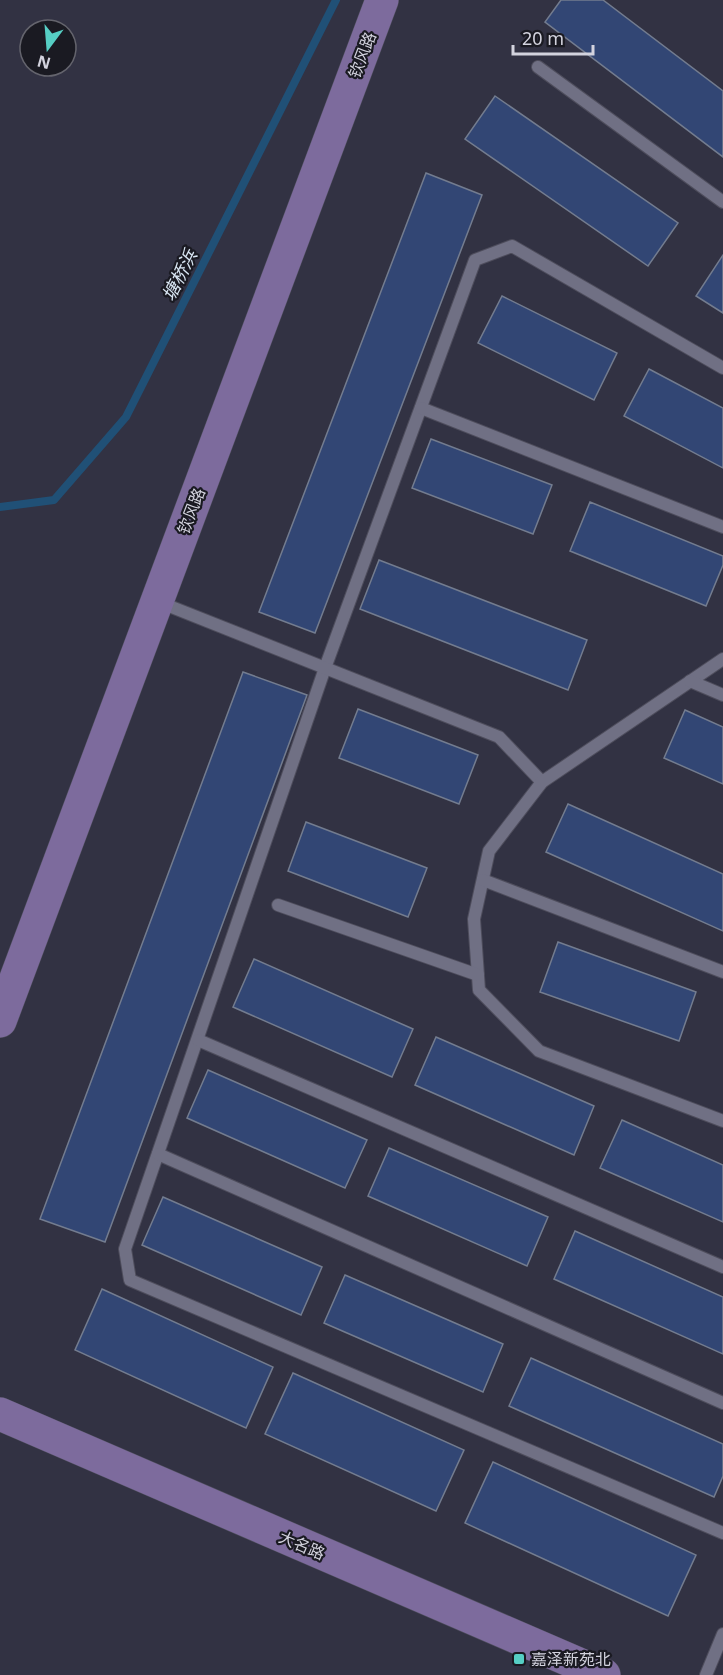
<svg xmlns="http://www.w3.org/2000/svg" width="723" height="1675" font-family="'Noto Sans','Noto Sans SC',sans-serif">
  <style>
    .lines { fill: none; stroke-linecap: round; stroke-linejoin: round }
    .stream { stroke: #205076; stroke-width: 8 }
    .building { fill: #324674; stroke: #737c8f; stroke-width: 1.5 }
    .lane-casing { stroke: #4e4d5c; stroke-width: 14 }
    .secondary-casing { stroke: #4e4d5c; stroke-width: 34 }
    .lane { stroke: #707084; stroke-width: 12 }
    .secondary { stroke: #7d6b9d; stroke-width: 33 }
    .poi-dot { fill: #56cec4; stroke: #1a1a22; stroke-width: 2 }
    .labels { text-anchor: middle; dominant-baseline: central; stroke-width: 4.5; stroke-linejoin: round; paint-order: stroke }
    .street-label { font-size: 16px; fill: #d3d3de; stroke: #1a1a22 }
    .poi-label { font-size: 16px; fill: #d3d3de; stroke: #1a1a22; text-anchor: start }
    .water-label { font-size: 18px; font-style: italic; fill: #d9e6f3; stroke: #1a1a22 }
  </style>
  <rect width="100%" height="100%" fill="#323243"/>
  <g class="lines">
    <!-- stream -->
    <polyline class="stream" points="0,507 54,500 126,417 336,0"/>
  </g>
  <!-- building -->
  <g class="building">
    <polygon points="561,0 603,0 723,91 723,157 545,22"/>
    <polygon points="495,96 678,223 648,266 465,139"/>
    <polygon points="426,173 482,195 315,633 259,612"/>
    <polygon points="723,255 723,313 696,296"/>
    <polygon points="502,296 617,353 594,400 478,343"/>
    <polygon points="649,369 723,408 723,468 624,416"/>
    <polygon points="431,439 552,485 533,534 412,488"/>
    <polygon points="590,502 723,556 723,565 706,606 570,551"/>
    <polygon points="379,560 587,640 568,690 360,609"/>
    <polygon points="243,672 307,695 105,1242 40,1219"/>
    <polygon points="358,709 478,755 459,804 339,758"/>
    <polygon points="685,710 723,727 723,784 664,758"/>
    <polygon points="568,804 723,874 723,931 546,852"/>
    <polygon points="306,822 427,868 408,917 288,871"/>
    <polygon points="558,942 696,992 679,1041 540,992"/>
    <polygon points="254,959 413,1029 392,1077 233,1007"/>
    <polygon points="436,1037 594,1106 574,1155 415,1085"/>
    <polygon points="208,1070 367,1140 345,1188 187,1118"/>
    <polygon points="622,1120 723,1165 723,1222 600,1168"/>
    <polygon points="389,1148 548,1217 527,1266 368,1196"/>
    <polygon points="163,1197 322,1267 301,1315 142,1245"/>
    <polygon points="575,1231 723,1297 723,1354 554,1279"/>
    <polygon points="345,1275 503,1344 483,1392 324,1323"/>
    <polygon points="102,1289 273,1367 246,1428 75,1350"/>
    <polygon points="531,1358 723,1444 723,1476 714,1497 509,1406"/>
    <polygon points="293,1373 464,1450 436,1511 265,1434"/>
    <polygon points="493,1462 696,1555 668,1616 465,1523"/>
  </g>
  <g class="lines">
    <!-- lane casing -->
    <g class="lane-casing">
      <g id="lane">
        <polyline points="538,67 723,202"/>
        <polyline points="723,368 512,246 475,260 325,668 125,1249 130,1280 723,1533"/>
        <polyline points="421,408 723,527"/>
        <polyline points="159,602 499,737 542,782"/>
        <polyline points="723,659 542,782 489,851 474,919 479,990 539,1051 723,1121"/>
        <polyline points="690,681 723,695"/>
        <polyline points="483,880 723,972"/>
        <polyline points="278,905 478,975"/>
        <polyline points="198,1040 723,1267"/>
        <polyline points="158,1154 723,1403"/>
        <polyline points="706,1675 723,1634"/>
      </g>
    </g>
    <!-- secondary casing -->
    <g class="secondary-casing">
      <g id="secondary">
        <polyline points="0,1021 382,0"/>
        <polyline points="0,1414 604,1675"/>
      </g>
    </g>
    <!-- lane -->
    <use href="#lane" class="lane"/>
    <!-- secondary -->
    <use href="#secondary" class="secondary"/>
  </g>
  <!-- markers -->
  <rect class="poi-dot" x="513" y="1653" width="12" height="12" rx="3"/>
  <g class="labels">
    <!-- street labels -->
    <g class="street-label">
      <text transform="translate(362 55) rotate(-69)">钦风路</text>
      <text transform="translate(191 511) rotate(-69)">钦风路</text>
      <text transform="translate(302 1545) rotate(23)">大名路</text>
    </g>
    <!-- poi labels -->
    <g class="poi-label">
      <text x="531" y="1659">嘉泽新苑北</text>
    </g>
    <!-- water labels -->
    <g class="water-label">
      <text transform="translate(179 275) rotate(-63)">塘桥浜</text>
    </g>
  </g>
  <!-- north arrow -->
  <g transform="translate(48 48) rotate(196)"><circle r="28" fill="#1a1a22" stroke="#64646d" stroke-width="1.5"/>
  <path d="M0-4.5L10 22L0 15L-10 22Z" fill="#56cec4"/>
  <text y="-9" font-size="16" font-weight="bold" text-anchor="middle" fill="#d3d3de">N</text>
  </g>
  <!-- scale -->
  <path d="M513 45v9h80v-9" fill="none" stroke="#d3d3de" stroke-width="3"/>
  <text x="522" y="45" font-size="18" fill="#d3d3de" stroke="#1a1a22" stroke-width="4.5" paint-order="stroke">20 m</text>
</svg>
